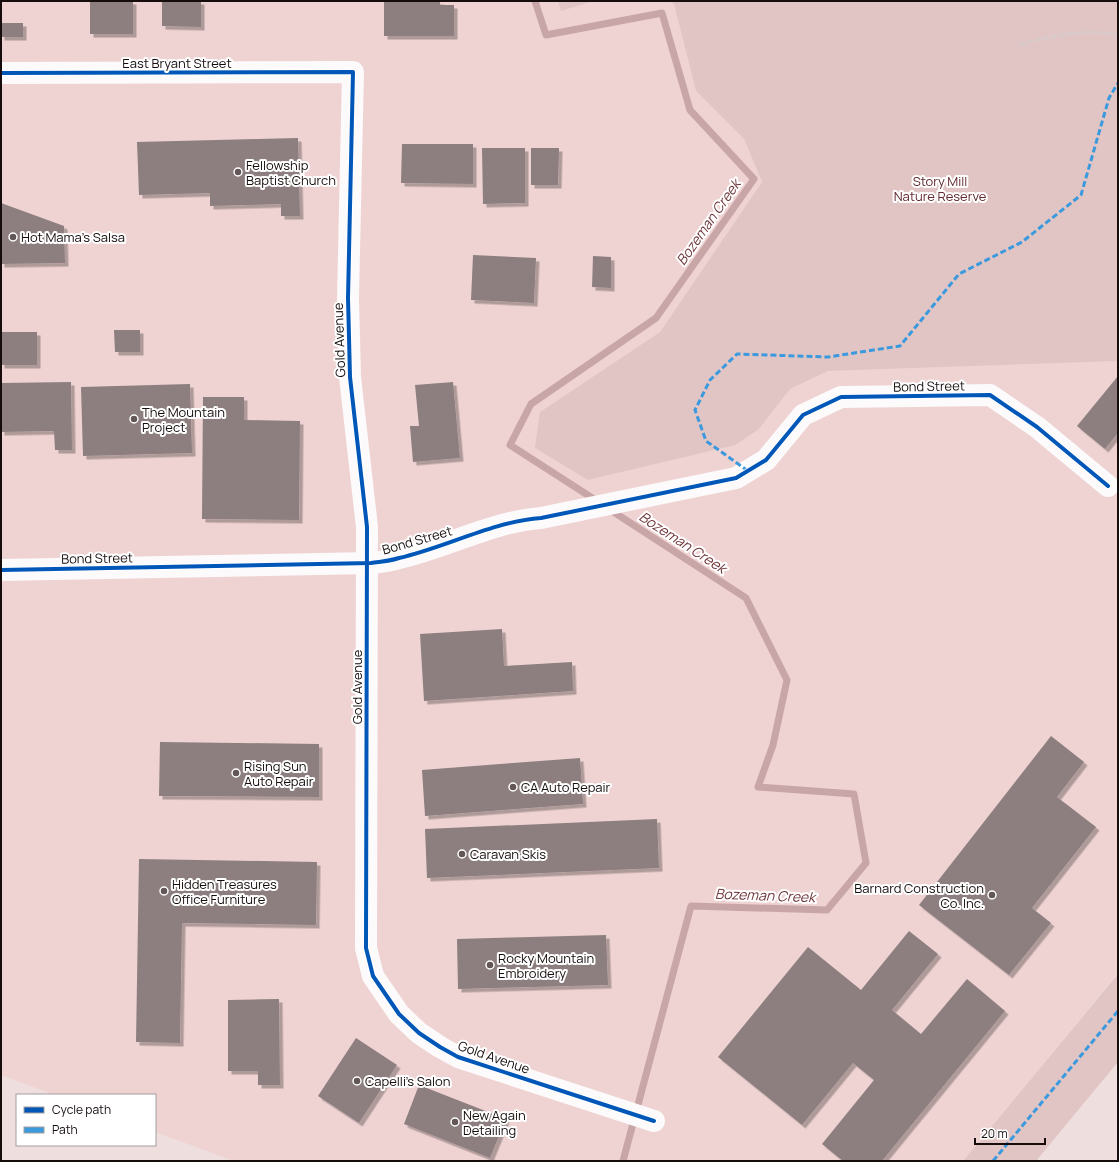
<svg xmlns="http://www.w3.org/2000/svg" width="1119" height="1162" font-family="Manrope,sans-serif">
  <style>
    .built { fill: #efd2d2 }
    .green { fill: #e1c5c5 }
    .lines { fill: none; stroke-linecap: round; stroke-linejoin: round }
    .stream { stroke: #c8a6a7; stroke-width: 7 }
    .building { fill: #8d7f7f; filter: url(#shadow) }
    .path { stroke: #d3cfcf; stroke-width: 2.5; stroke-dasharray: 2 2; stroke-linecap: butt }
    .minor { stroke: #fcfafa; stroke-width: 22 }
    .quiet { stroke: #3b99de; stroke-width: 3; stroke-dasharray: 6 3; stroke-linecap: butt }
    .cycleway-casing { stroke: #fff; stroke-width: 6 }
    .cycleway { stroke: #0057b8; stroke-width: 4 }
    .poi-dot { fill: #625656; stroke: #fff; stroke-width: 1.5 }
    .labels { text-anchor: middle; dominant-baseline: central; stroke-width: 4; stroke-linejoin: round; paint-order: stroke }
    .street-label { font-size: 13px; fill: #160c0c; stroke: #fff }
    .poi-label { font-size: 13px; fill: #160c0c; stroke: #fff; text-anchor: start }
    .park-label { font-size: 13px; fill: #61292d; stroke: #fff }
    .water-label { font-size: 14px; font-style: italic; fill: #70373a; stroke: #fff }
  </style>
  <defs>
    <filter id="shadow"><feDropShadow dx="3.5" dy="3.5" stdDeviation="0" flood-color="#0004"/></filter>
  </defs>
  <rect width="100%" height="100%" fill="#eedede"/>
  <!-- built -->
  <polygon class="built" points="1,1 558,1 561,11 594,1 668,1 674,4 696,91 744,139 762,182 660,332 540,412 759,429 790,389 828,371 1118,361 1118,973 963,1161 234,1161 155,1132 155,1095 55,1095 1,1075"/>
  <!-- green -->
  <g class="green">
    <polygon points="558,1 594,1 561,11"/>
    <polygon points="668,1 1118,1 1118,361 828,371 790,389 759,429 735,445 588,480 535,448 540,412 660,332 762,182 744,139 696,91 674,4"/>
    <polygon points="1118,974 1118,1062 1036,1161 963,1161"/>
  </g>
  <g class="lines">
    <!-- stream -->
    <g class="stream">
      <polyline points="535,1 546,35 662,13 690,110 754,179 656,318 531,404 510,445 597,501"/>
      <polyline points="609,509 746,598 787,680 773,745 758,787 854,794 866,863 827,910 691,906 623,1161"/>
    </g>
  </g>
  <!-- building -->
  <g class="building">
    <rect x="90" y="1" width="43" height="33"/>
    <polygon points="162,1 201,1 201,27 162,26"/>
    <polygon points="384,1 440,1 440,5 454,5 454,36 384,36"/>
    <rect x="1" y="23" width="22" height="14"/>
    <polygon points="298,138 300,216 281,216 281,204 210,206 210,193 139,195 137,142"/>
    <polygon points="402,144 473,144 473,184 401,183"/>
    <polygon points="482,148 525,148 525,203 483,204"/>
    <polygon points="531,148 559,148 558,185 531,185"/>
    <polygon points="1,203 64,226 65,263 1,264"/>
    <polygon points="473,255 536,258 534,303 471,300"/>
    <polygon points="593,256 611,257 611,288 592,287"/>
    <polygon points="114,330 140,330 140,352 115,352"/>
    <rect x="1" y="332" width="36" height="33"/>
    <polygon points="1118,376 1118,433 1105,449 1077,426"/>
    <polygon points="71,382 72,450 55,450 54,431 1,432 1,383"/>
    <polygon points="453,382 460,458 413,462 410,426 419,426 415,385"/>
    <polygon points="190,384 192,453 83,456 81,387"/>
    <polygon points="203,397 244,397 244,420 300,421 299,520 202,519"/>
    <polygon points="502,629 504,666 572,662 573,691 424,701 420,634"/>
    <polygon points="1051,736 1084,762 1057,797 1096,827 1032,908 1051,923 1009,975 919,905"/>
    <polygon points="160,742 319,744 319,797 159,796"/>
    <polygon points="580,758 583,804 425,816 422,770"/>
    <polygon points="657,819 659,868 427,878 425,829"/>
    <polygon points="139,859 317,862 316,925 182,923 180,1043 136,1042"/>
    <polygon points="909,931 938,954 892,1010 921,1034 967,979 1005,1011 882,1161 843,1161 822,1144 874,1080 853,1063 802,1125 718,1057 808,947 861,990"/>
    <polygon points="606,935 608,985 458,989 457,939"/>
    <polygon points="279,999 280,1085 258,1085 258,1071 228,1071 228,1000"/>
    <polygon points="356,1038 397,1065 359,1123 318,1096"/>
    <polygon points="419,1085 506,1119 490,1158 404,1124"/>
  </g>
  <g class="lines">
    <!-- path -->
    <path class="path" d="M1019 45C1051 36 1085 28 1118 35"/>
    <!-- minor -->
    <g class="minor">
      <polyline points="1,73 353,72 348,298 350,377 367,527 366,948 373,976 399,1014 419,1033 440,1047 458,1057 654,1121"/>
      <path d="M1 570 371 563C380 562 390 561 399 558 447 547 491 522 541 518L736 478 766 460 803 415 841 397 990 395 1037 427 1108 486"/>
    </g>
    <!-- quiet -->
    <g class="quiet">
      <polyline points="748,471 706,441 695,410 710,380 737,354 828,357 900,346 959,274 1022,242 1081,195 1109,98 1118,83"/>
      <polyline points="993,1161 1118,1011"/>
    </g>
    <!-- cycleway casing -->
    <g class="cycleway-casing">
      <g id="cycleway">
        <polyline points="1,73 353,72 348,298 350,377 367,527 366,948 373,976 399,1014 419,1033 440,1047 458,1057 654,1121"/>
        <path d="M1 570 371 563C380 562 390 561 399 558 447 547 491 522 541 518L736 478 766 460 803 415 841 397 990 395 1037 427 1108 486"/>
      </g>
    </g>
    <!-- cycleway -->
    <use href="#cycleway" class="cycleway"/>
  </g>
  <!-- markers -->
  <g class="poi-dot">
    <circle cx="238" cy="172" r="4"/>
    <circle cx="13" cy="237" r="4"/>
    <circle cx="134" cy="419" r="4"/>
    <circle cx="236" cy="773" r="4"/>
    <circle cx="513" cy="787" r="4"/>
    <circle cx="462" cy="854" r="4"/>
    <circle cx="164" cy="891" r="4"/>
    <circle cx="992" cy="895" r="4"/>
    <circle cx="490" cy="965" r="4"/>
    <circle cx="357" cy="1081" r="4"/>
    <circle cx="455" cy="1122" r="4"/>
  </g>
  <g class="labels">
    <!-- street labels -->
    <g class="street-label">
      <text x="177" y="63">East Bryant Street</text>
      <text transform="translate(339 340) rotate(-92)">Gold Avenue</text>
      <text transform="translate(929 386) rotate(-1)">Bond Street</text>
      <text transform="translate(417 540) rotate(-16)">Bond Street</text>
      <text transform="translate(97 558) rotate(-1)">Bond Street</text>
      <text transform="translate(357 687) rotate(-90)">Gold Avenue</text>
      <text transform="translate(494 1057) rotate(19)">Gold Avenue</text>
    </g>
    <!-- poi labels -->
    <g class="poi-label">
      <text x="246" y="165">Fellowship<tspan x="246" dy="15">Baptist Church</tspan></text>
      <text x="21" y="237">Hot Mama's Salsa</text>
      <text x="142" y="412">The Mountain<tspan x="142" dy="15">Project</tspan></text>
      <text x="244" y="766">Rising Sun<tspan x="244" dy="15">Auto Repair</tspan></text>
      <text x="521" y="787">CA Auto Repair</text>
      <text x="470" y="854">Caravan Skis</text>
      <text x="172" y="884">Hidden Treasures<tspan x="172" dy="15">Office Furniture</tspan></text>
      <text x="984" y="888" text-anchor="end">Barnard Construction<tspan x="984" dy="15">Co. Inc.</tspan></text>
      <text x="498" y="958">Rocky Mountain<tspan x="498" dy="15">Embroidery</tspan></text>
      <text x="365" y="1081">Capelli's Salon</text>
      <text x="463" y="1115">New Again<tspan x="463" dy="15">Detailing</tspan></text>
    </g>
    <!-- park labels -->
    <g class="park-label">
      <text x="940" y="181">Story Mill<tspan x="940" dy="15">Nature Reserve</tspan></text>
    </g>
    <!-- water labels -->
    <g class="water-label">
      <text transform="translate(708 222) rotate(-55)">Bozeman Creek</text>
      <text transform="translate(683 542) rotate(33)">Bozeman Creek</text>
      <text transform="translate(765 895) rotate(2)">Bozeman Creek</text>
    </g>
  </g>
  <!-- border -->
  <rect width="1119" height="1162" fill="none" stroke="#160c0c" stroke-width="4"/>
  <!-- legend -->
  <rect x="16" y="1094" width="140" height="52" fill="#ffffff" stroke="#a29e9e"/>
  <rect x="24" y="1107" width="20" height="6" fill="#0057b8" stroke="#a29e9e"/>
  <text x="52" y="1114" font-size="12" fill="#160c0c">Cycle path</text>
  <rect x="24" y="1127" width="20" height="6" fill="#3b99de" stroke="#a29e9e"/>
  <text x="52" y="1134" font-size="12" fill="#160c0c">Path</text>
  <!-- scale -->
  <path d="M975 1138v6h70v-6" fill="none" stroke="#160c0c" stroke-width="2"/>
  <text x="981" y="1138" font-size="12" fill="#160c0c" stroke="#ffffff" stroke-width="3" paint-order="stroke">20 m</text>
</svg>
